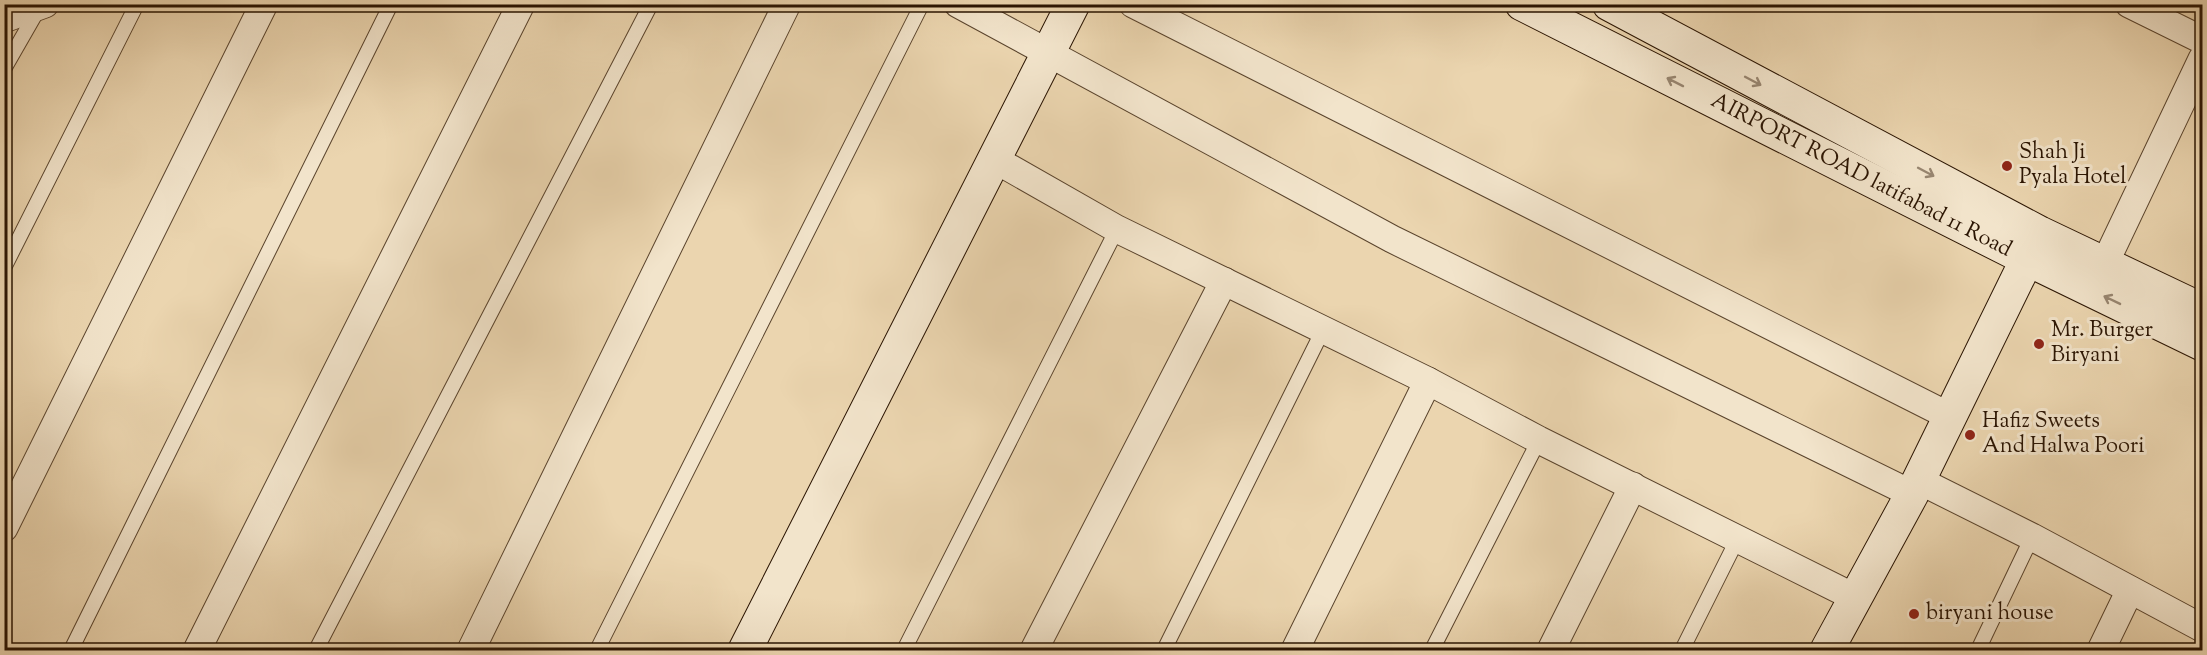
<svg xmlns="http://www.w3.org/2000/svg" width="2207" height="655" font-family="'Sorts Mill Goudy',serif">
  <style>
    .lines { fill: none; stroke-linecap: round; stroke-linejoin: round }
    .lane-casing { stroke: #5a442d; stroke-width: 16 }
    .street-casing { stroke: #5a442d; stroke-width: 29 }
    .secondary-casing { stroke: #2a1402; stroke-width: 35 }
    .lane { stroke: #f2e4cb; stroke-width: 14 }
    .street { stroke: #f2e4cb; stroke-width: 27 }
    .secondary { stroke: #f2e4cb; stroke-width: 33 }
    .oneway { stroke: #988671 }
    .poi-dot { fill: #8f2418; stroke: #f2e4cb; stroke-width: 2 }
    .labels { text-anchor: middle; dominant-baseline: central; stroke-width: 6; stroke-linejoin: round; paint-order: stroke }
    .poi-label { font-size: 22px; fill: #2a1402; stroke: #f2e4cb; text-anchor: start }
    .street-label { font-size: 22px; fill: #2a1402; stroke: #f2e4cb }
  </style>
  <rect width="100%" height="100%" fill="#ebd5af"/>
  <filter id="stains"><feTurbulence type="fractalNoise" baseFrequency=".00333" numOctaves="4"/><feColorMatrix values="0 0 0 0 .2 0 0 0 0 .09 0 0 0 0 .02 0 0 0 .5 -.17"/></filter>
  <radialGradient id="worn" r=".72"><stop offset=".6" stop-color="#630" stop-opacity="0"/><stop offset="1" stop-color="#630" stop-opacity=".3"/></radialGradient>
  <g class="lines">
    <!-- lane casing -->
    <g class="lane-casing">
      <g id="lane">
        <polyline points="4,69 39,8"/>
        <polyline points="4,268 137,4"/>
        <polyline points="71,650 391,4"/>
        <polyline points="316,650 651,4"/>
        <polyline points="597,650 922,4"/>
        <polyline points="904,650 1117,229"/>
        <polyline points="1164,650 1323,330"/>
        <polyline points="1432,650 1539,440"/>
        <polyline points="1682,650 1737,540"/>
        <polyline points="1978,650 2032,537"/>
      </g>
    </g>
    <!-- street casing -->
    <g class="street-casing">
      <g id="street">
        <polyline points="958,4 1392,239 1912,494"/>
        <polyline points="1133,4 1949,416"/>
        <polyline points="2129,4 2202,40"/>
        <polyline points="4,19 45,4"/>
        <polyline points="994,159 1117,229 1428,381 1539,440 1854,597"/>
        <polyline points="2105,263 2202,59"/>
        <polyline points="1918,480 2032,537 2202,628"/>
        <polyline points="4,528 264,4"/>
        <polyline points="197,650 521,4"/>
        <polyline points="471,650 787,4"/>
        <polyline points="1034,650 1224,281"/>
        <polyline points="1295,650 1428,381"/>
        <polyline points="1551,650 1633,486"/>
        <polyline points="2101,650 2130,590"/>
      </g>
    </g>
    <!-- secondary casing -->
    <g class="secondary-casing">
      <g id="secondary">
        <polyline points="1522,4 2027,259 2202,344"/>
        <polyline points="1609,4 2040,233 2202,310"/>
        <polyline points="745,650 1073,4"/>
        <polyline points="1827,650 1912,494 2036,241"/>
      </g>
    </g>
    <!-- lane -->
    <use href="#lane" class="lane"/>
    <!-- street -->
    <use href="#street" class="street"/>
    <!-- secondary -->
    <use href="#secondary" class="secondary"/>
  </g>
  <!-- one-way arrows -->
  <defs><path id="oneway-shaft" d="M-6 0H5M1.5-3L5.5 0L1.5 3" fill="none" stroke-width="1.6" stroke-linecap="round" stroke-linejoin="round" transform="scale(1.5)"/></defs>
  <g class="oneway">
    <use href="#oneway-shaft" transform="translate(1753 81) rotate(28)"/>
    <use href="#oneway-shaft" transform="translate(1675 82) rotate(-153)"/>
    <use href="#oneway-shaft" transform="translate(1926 172) rotate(28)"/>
    <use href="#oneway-shaft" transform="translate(2112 300) rotate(-154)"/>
  </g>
  <!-- markers -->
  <g class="poi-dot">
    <circle cx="2007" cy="166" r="6"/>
    <circle cx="2039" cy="344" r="6"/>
    <circle cx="1970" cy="435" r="6"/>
    <circle cx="1914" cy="614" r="6"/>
  </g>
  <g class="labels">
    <!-- poi labels -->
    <g class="poi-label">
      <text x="2019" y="153">Shah Ji<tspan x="2019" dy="25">Pyala Hotel</tspan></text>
      <text x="2051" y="331">Mr. Burger<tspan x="2051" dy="25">Biryani</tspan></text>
      <text x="1982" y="422">Hafiz Sweets<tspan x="1982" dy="25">And Halwa Poori</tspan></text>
      <text x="1926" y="614">biryani house</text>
    </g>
    <!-- street labels -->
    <g class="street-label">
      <text transform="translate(1861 176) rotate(27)">AIRPORT ROAD latifabad 11 Road</text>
    </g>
  </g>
  <!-- margin -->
  <rect width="2207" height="655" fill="none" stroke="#ebd5af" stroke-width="24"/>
  <rect x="6" y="6" width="2195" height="643" fill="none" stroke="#2a1402" stroke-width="3"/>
  <rect x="12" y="12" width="2183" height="631" fill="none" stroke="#2a1402" stroke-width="1.5"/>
  <rect width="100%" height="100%" filter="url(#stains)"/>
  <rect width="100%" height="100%" fill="url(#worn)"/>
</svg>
